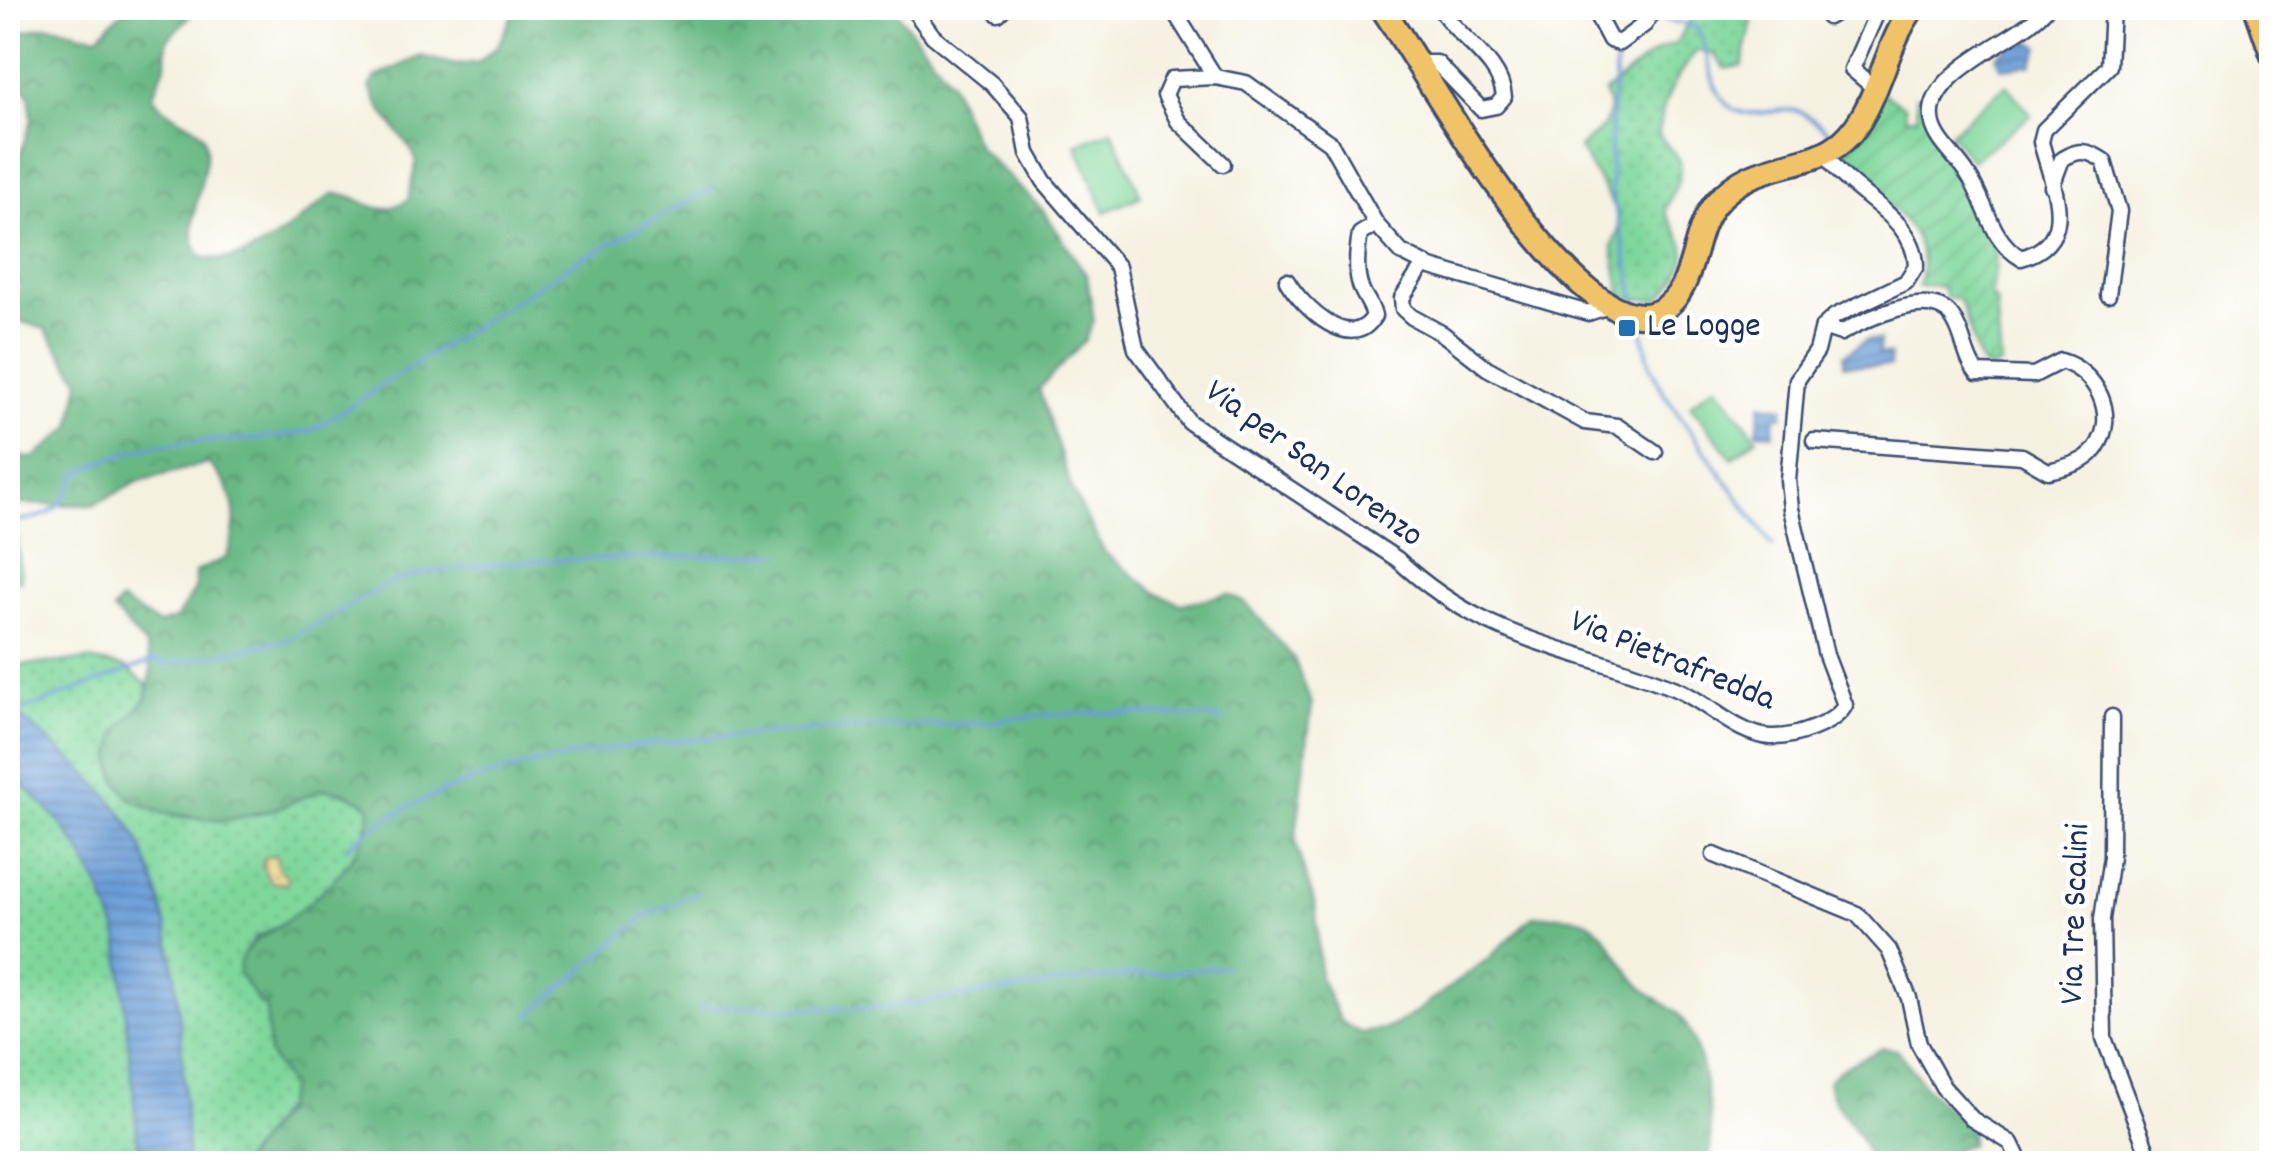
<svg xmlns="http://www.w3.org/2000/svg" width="2279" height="1171" font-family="Dekko,sans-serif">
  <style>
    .grass { fill: url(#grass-dots); stroke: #4d837c; stroke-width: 2.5 }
    .forest { fill: url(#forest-crowns); stroke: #417470; stroke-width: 2.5 }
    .sand { fill: url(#sand-dots); stroke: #84847e; stroke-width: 2.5 }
    .garden { fill: url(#garden-furrows); stroke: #4d837c; stroke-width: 2.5 }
    .pitch { fill: #7fd79b; stroke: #4d837c; stroke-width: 2.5 }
    .water { fill: url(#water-rules); stroke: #43669a; stroke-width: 2.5 }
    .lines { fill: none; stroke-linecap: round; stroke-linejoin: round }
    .stream { stroke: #6b9dd6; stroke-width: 4 }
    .minor-casing { stroke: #3c4c72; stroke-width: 19 }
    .primary-casing { stroke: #3c4c72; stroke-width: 28 }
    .minor { stroke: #fff; stroke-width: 14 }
    .primary { stroke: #f1c369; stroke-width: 22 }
    .poi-dot { fill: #1f6fb2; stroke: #fff; stroke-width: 4 }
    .labels { text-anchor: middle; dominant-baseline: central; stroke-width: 9; stroke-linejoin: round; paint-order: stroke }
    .poi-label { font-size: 35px; fill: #1b2f5e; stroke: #fff; text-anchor: start }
    .street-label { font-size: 35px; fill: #1b2f5e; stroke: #fff }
  </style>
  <defs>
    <pattern id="grass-dots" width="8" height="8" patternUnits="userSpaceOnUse" patternTransform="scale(2.5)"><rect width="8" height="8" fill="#7fd79b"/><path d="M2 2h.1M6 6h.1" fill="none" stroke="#6db988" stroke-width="1.8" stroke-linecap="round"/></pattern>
    <pattern id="forest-crowns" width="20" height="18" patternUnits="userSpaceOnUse" patternTransform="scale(2.5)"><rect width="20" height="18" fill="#67b883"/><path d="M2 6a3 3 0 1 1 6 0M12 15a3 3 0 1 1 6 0" fill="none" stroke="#54966e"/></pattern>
    <pattern id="sand-dots" width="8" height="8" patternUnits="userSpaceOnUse" patternTransform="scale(2.5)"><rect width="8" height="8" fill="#eeda9e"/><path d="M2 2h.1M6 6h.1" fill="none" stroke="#ccbb8a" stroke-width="1.8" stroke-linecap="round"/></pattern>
    <pattern id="garden-furrows" width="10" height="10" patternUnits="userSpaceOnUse" patternTransform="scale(2.5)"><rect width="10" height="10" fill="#7fd79b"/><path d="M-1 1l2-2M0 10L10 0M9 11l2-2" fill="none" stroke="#6db988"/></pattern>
    <pattern id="water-rules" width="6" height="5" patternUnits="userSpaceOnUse" patternTransform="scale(2.5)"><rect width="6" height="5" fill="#6b9dd6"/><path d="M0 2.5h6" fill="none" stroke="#5780b1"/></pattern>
  </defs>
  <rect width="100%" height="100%" fill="#fff"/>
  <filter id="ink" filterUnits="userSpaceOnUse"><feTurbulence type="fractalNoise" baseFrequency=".01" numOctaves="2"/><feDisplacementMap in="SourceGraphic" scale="20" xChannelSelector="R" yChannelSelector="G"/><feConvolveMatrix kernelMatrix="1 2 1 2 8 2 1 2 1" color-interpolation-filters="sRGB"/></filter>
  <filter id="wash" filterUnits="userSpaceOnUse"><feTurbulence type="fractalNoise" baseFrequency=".0048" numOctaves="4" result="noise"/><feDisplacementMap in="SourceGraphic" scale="40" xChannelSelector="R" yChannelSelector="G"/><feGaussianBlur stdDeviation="2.25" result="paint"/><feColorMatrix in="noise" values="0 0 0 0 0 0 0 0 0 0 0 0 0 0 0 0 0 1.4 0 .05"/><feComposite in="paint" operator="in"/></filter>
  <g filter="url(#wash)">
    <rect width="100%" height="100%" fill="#f5f1e1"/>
    <!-- grass -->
    <g class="grass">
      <path d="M1697 8H1755L1742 66 1725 69 1714 54 1696 51C1676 80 1661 98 1659 135L1681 162 1679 179 1665 211C1669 223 1677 230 1682 241 1692 262 1672 288 1657 300L1622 298 1612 246 1618 232 1619 214 1579 148 1604 126 1610 109 1604 92C1627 77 1651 48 1676 44Z"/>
      <path d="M88 660 125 667 147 684V698C127 718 102 747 116 779 137 826 236 826 277 808 291 802 304 791 320 790 339 788 354 797 370 806 370 864 300 917 253 939L270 1016 269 1054 290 1086 289 1100 242 1163 8 1164V666Z"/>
    </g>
    <!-- forest -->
    <g class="forest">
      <path d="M126 8H197L167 40 166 63 153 95C165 120 199 120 205 140 213 175 176 228 202 257 251 271 297 219 333 194 365 192 371 224 409 199 407 184 421 167 413 153 400 131 377 111 370 86L376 77 421 56 456 65 479 62 498 45 515 10 511 8H894L950 81 977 146 1043 210 1087 276 1094 321 1085 340 1039 389 1072 490 1105 553 1159 595 1181 604 1228 594 1247 604 1294 659 1312 704 1295 843 1316 908 1320 977 1340 1021 1361 1033 1383 1030 1405 1020 1489 958 1533 916C1613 911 1598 940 1641 986 1651 998 1668 1003 1678 1014 1704 1042 1715 1127 1709 1163H242L283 1111 290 1086 269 1054 266 1004 260 1005 239 973 240 961C250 940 261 938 279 926 316 900 370 855 370 806L346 793 323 789 278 808 223 821 162 813 130 799 117 781 111 758 118 730 147 698 151 671 146 646 113 610 121 601 159 624 176 619 195 589V572L226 558C241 521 237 492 208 463L140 481 93 505 8 504V457L34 458 71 427 80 381 45 329 12 319 8 311V163L21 152 32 119 29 95 8 68V30C25 35 33 27 49 26 67 26 80 37 99 35Z"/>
      <path d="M1883 1048 1898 1050 1925 1087 1970 1129 1971 1144 1956 1149 1948 1163H1868C1864 1126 1832 1113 1828 1081L1841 1069Z"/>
    </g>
    <!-- sand -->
    <polygon class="sand" points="276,855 278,868 289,878 286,884 271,882 262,866 264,858"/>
    <!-- garden -->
    <path class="garden" d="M1882 92 1904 106 1906 118 1917 117 1916 96H1928C1920 158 1991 193 1996 253 1997 268 1992 285 1991 300H1996L2001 365 1990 369 1980 363 1960 300 1946 298 1943 287 1918 286C1938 231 1880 201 1847 168L1840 155 1869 126Z"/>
    <!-- pitch -->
    <g class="pitch">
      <polygon points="2006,85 2031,115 1972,161 1950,134"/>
      <polygon points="1112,130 1141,196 1105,212 1076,145"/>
      <polygon points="1716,385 1757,438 1732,458 1690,405"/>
      <polygon points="17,537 21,580 8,581 8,538"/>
    </g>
    <!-- water -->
    <g class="water">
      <polygon points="2025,38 2040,47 2031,65 2002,68 1996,56"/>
      <polygon points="1866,340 1880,340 1879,354 1890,355 1890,366 1844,365 1844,355"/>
      <polygon points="1761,404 1783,407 1782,416 1775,416 1773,434 1757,432"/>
      <path d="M8 707C51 742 111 787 137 838 185 936 180 1057 188 1163H140L118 935 100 888 77 846 60 822 8 769Z"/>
    </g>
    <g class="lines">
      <!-- stream -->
      <g class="stream">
        <path d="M1665 19 1697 27C1709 49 1708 80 1723 100 1740 125 1773 106 1797 111 1807 113 1820 126 1829 132"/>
        <polyline points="1617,50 1610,138 1612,193 1637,306"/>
        <polyline points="1640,320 1650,366 1665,395 1773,546"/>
        <path d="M8 522C51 517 58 513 78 474 158 427 231 450 313 430L572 264 712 189"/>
        <polyline points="8,716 155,660 166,665 288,640 390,583 422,573 524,561 778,554"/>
        <path d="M347 848C485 725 813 734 993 722 1070 708 1147 713 1224 719"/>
        <polyline points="698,1007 869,1009 1098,978 1226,967"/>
        <polyline points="529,1016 647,915 699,893"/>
      </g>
    </g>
  </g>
  <g filter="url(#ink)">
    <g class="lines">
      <!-- minor casing -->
      <g class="minor-casing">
        <g id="minor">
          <path d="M912 8 933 36 992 84 1021 117 1028 153 1044 181 1118 267 1136 349 1189 422 1397 559C1488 644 1569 645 1676 689 1707 702 1737 735 1771 737 1793 738 1836 724 1845 705L1826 655 1791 509 1788 480 1797 380 1817 351 1823 327 1835 316 1906 282 1916 266C1915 213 1847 196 1825 152"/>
          <polyline points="1172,8 1215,77"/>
          <polyline points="1593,8 1610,40 1619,43 1645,24 1654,8"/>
          <polyline points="1819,8 1828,17 1843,8"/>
          <path d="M2046 8C2024 39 1919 72 1933 124 1938 143 1958 158 1968 175 1987 203 1990 240 2021 258 2080 241 2053 188 2041 142L2044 130 2109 66 2112 8"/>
          <polyline points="998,14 1004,8"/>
          <path d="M1420 63H1437L1481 109 1496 106 1504 97C1501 60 1457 38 1440 8"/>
          <polyline points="1873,87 1852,69 1879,8"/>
          <polyline points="1223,164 1178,121 1165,95 1172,79 1215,77 1246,83 1330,143 1376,224 1401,252 1431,267 1588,313 1606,307"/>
          <path d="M2052 186 2062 159C2079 149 2088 150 2104 161L2119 211 2108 295"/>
          <polyline points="1424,264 1402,298 1403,309 1412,317 1443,334 1487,368 1585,422 1617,426 1655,452"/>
          <path d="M1287 281C1302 307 1352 355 1374 316 1371 303 1363 296 1360 285 1355 269 1357 251 1360 234L1376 224"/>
          <path d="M1814 441 2022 456 2048 471C2065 467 2086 463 2096 448 2119 415 2096 371 2061 361L2034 375 1977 373C1964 358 1964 332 1951 316 1929 288 1864 320 1841 333L1823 327"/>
          <polyline points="2112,717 2111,857 2102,919 2104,1038 2152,1164"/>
          <polyline points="1714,855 1857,914 1889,950 1909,998 1919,1044 1943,1087 1972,1119 2011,1143 2021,1164"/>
        </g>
      </g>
      <!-- primary casing -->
      <g class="primary-casing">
        <g id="primary">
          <path d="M1382 8C1423 65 1580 357 1661 310 1697 290 1690 234 1715 204 1754 157 1808 172 1843 141 1877 112 1884 46 1913 8"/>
          <polyline points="2256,8 2272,54"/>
        </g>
      </g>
      <!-- minor -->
      <use href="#minor" class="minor"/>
      <!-- primary -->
      <use href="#primary" class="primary"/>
    </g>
  </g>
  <!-- markers -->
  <rect class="poi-dot" x="1617" y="318" width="20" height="20" rx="5"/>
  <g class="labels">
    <!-- poi labels -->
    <g class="poi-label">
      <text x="1647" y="328">Le Logge</text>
    </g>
    <!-- street labels -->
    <g class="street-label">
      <text transform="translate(1313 465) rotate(36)">Via per San Lorenzo</text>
      <text transform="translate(1672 662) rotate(22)">Via Pietrafredda</text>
      <text transform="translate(2077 914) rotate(-88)">Via Tre Scalini</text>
    </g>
  </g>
  <!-- margin -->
  <rect width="2279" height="1171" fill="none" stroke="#fff" stroke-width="40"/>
</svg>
